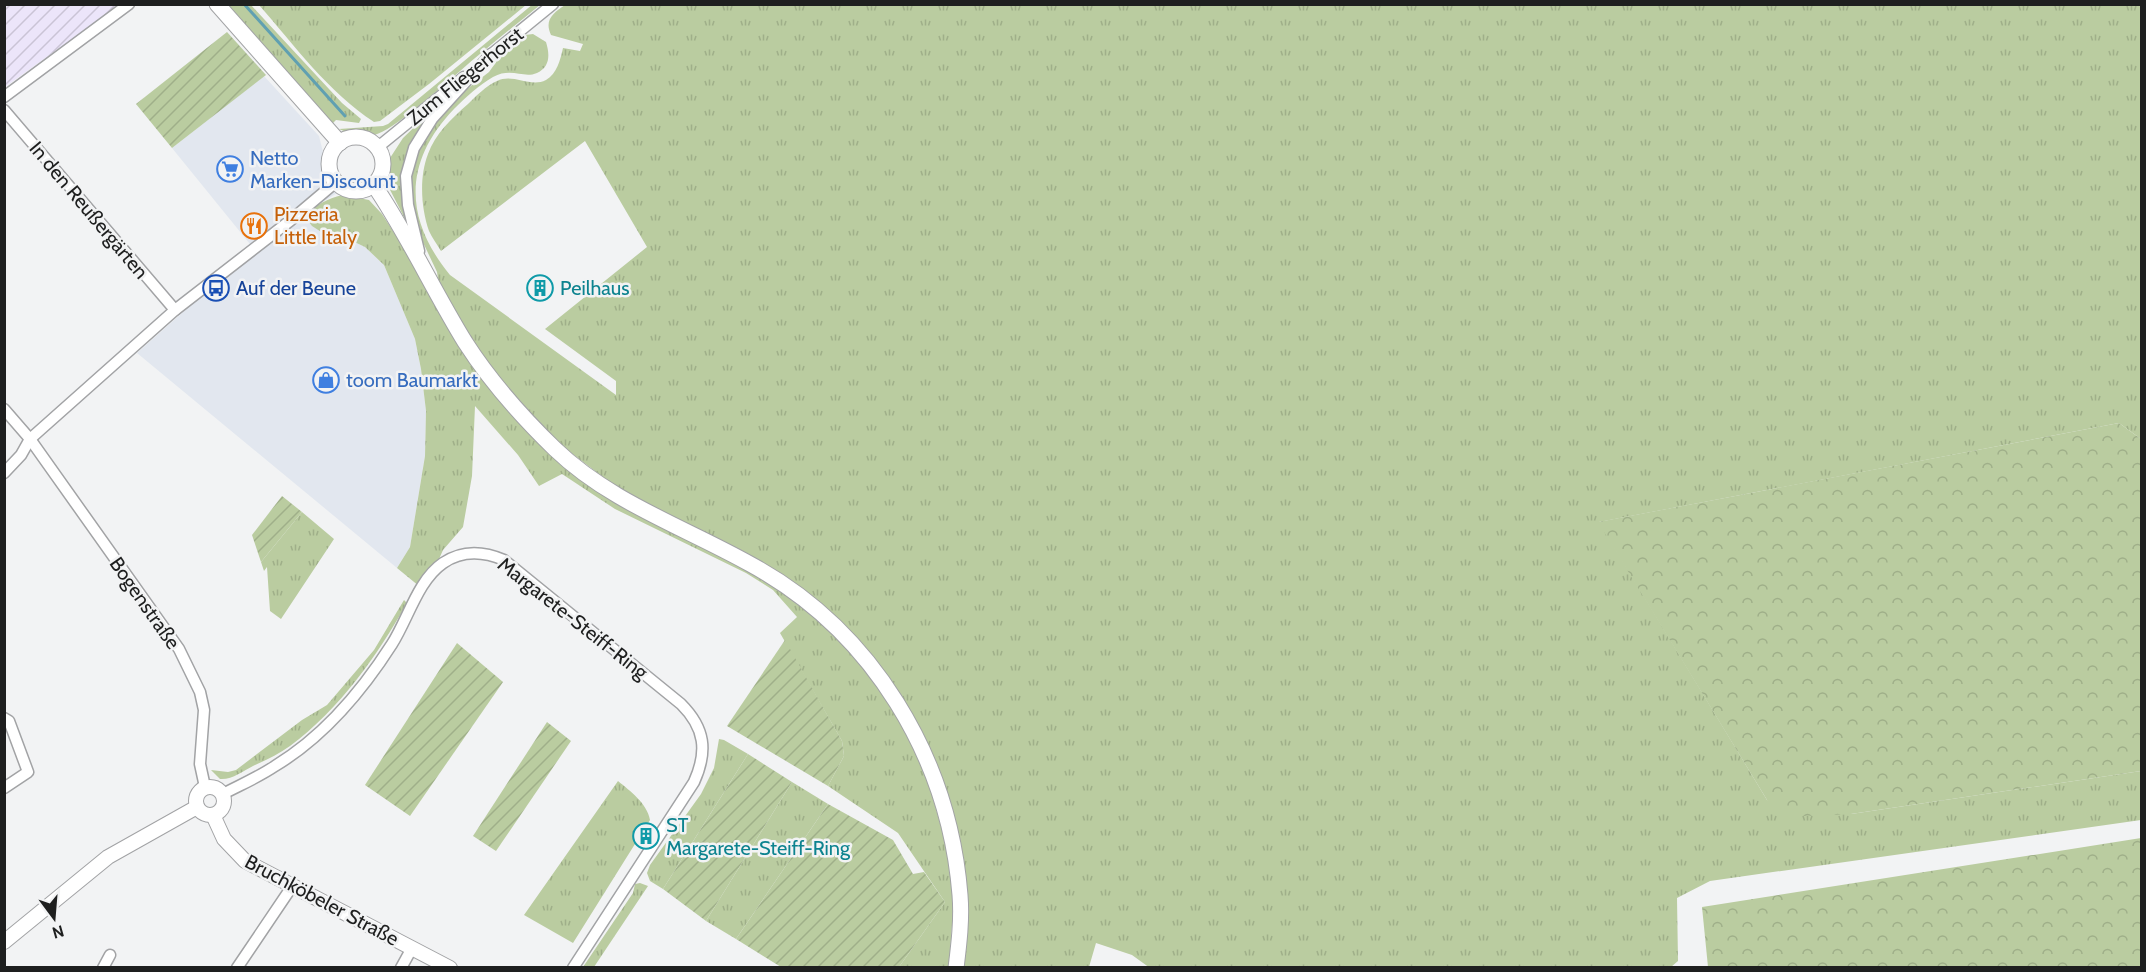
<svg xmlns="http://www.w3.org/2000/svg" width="2146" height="972" font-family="Cabin,sans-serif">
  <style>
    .built { fill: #e2e7ef }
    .industrial { fill: url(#industrial-furrows) }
    .grass { fill: url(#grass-tufts) }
    .forest { fill: url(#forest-crowns) }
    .garden { fill: url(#garden-furrows) }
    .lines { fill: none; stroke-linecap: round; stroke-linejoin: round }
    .stream { stroke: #60a0b1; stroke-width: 3 }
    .minor-casing { stroke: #a2a3a5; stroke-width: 13 }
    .tertiary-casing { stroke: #a2a3a5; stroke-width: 16 }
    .secondary-casing { stroke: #a2a3a5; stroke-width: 17 }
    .minor { stroke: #fff; stroke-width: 10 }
    .tertiary { stroke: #fff; stroke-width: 14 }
    .secondary { stroke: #fff; stroke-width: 15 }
    .labels { text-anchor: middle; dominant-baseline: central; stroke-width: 5; stroke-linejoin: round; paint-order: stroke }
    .street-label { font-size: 20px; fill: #1e1f1f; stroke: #f2f3f4 }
    .shop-label { font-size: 20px; fill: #366cbe; stroke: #f2f3f4; text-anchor: start }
    .food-label { font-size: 20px; fill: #c56008; stroke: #f2f3f4; text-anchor: start }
    .transit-label { font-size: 20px; fill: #164399; stroke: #f2f3f4; text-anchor: start }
    .culture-label { font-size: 20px; fill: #0d838f; stroke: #f2f3f4; text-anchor: start }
  </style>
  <defs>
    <pattern id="industrial-furrows" width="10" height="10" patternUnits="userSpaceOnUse" patternTransform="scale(1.5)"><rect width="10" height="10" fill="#ece5fa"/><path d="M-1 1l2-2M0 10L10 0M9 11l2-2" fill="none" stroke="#cac4d6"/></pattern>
    <pattern id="grass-tufts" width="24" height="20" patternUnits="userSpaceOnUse" patternTransform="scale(1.5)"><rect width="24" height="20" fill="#bacca0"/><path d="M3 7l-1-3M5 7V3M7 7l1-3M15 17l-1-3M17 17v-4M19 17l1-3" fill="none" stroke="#9faf89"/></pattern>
    <pattern id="forest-crowns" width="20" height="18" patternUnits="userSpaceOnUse" patternTransform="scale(1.5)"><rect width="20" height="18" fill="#bacca0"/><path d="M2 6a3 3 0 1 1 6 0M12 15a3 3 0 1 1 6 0" fill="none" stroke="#9faf89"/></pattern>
    <pattern id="garden-furrows" width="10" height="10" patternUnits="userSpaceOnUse" patternTransform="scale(1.5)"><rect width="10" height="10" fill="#bacca0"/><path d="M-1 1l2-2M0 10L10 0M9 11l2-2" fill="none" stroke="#9faf89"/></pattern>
  </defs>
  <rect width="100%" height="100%" fill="#f2f3f4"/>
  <!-- built -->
  <polygon class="built" points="264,76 319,136 323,152 322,171 337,193 309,211 326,235 348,239 365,247 384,265 415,339 421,369 426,411 425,456 410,547 397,568 137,353 254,249 172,148"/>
  <!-- industrial -->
  <polygon class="industrial" points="5,4 119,4 119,5 5,87"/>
  <!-- grass -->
  <g class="grass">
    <path d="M533 4 540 5C513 27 485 49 459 72 442 86 393 131 374 135 364 137 348 133 339 129L383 126 388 124Z"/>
    <polygon points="223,5 251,5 342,103 361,119 359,123 336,120 332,124"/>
    <path d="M259 5H526L429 84 380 121 374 122C328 92 295 46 259 5Z"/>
    <path d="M565 5H2141V439L2119 423 1599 522 1767 800 1851 814 2141 771V820L1710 881 1677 898 1678 961 1671 967 1150 968 1132 955 1096 943 1089 967H961L953 818 858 641 624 493 562 446 505 389 470 340 439 285 437 272 420 236 411 205 410 176 416 149 433 121 462 93 489 72 502 54 516 40 525 35 533 34 546 42C550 55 550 67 537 73 523 79 512 67 493 77 479 85 466 97 454 109 403 162 404 219 450 275L616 395V381L545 329 647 247 585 141 441 251C437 244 432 238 429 231 421 208 419 177 428 154 435 134 452 118 468 104 476 96 486 86 497 81 513 73 530 88 546 80 557 73 560 61 563 48L580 51 583 44 551 35C544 20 553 13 565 5Z"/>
    <polygon points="429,113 430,116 411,146 407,219 405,219 386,182 390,158 403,138"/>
    <path d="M343 195 369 200 382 214 406 251 457 342 492 392 546 450 777 585 828 627 882 688 924 766 950 859 954 897 949 967H899L945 902 898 833 828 786 844 756 842 741 780 633 797 617 773 590 746 573 615 509 562 474 539 486 518 455 475 406 472 476 463 527 443 550 425 591 397 568 410 547 425 456 426 411 421 369 415 339 384 265 365 247 348 239 326 235 312 226 306 218C313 205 329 198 343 195Z"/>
    <polygon points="302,512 334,539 281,619 270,611 267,567 264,571 261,562"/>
    <path d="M404 600 407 603C377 656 340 709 290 746 279 754 266 760 253 766 243 771 232 780 220 779L211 770 228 772 236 770 302 720 327 705 374 650Z"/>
    <polygon points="719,739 724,740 748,754 663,889 650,881 647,873 650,865 701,794 714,768"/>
    <path d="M618 781C630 791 647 803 650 820L573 943 524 915Z"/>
    <polygon points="792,782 828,804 736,939 706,921"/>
    <polygon points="640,883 648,886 594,967 583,967 633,893 635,884"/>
  </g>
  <!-- forest -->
  <g class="forest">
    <polygon points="2119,423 2141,439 2141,771 1851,814 1805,816 1780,812 1767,800 1598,522"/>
    <polygon points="2141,838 2141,967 1708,967 1702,907"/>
  </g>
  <!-- garden -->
  <g class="garden">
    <polygon points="227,32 266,75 172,148 136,104"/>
    <polygon points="282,496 302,512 261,562 252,535"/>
    <polygon points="785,640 842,741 844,756 828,786 727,726"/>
    <polygon points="457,643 503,682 410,816 365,785"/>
    <polygon points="547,722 571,741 496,851 473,836"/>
    <polygon points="748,754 792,782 706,921 663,889"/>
    <polygon points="828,804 893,840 913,874 924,872 945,902 899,967 781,967 736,939"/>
  </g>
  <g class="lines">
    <!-- stream -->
    <polyline class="stream" points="244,4 345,116"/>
    <!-- minor casing -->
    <g class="minor-casing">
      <g id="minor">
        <polyline points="488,57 553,4"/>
        <polyline points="4,97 129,4"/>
        <polyline points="4,110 175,310"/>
        <polyline points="378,147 464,77"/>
        <polyline points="419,251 408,205 406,176 414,148 432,119 491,54"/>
        <polyline points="4,409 30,439 179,649 200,692 204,710 200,764 205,787"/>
        <polyline points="4,473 21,455 30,439 175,310 291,220 336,182"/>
        <polyline points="4,718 9,721 28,772 4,788"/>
        <path d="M223 794C240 785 259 777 275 766 323 737 362 691 392 644 408 619 418 580 443 563 462 550 483 551 504 560L681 704C705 728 708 751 694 782L573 968"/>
        <polyline points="103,968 110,955"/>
        <polyline points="237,968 293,885"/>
        <polyline points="401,968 412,948"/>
      </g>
    </g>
    <!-- tertiary casing -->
    <g class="tertiary-casing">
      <g id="tertiary">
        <circle cx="210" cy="801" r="14"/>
        <polyline points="213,815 224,839 245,861 450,968"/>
        <polyline points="4,942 108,857 197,807"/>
      </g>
    </g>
    <!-- secondary casing -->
    <g class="secondary-casing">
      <g id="secondary">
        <polyline points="217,4 340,143"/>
        <circle cx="356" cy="164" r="27"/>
        <path d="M374 185C408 235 433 290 465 342 490 381 521 416 555 449 610 502 684 527 750 564 872 630 949 757 960 895 962 919 959 944 956 968"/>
      </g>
    </g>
    <!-- minor -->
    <use href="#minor" class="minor"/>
    <!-- tertiary -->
    <use href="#tertiary" class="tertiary"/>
    <!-- secondary -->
    <use href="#secondary" class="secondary"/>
  </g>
  <!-- icons -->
  <defs>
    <g id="supermarket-ring" transform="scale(1.35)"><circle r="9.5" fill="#f2f3f4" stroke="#3f7fe0" stroke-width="1.5"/><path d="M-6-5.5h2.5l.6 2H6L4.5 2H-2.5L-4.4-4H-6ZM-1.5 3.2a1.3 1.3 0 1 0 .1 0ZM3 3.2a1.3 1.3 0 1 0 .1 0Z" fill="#3f7fe0"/></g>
    <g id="restaurant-ring" transform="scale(1.35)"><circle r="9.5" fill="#f2f3f4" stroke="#e8710a" stroke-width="1.5"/><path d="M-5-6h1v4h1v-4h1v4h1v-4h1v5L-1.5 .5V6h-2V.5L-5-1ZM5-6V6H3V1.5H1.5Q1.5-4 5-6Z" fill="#e8710a"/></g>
    <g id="bus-ring" transform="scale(1.35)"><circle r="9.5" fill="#f2f3f4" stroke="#1a4fb4" stroke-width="1.5"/><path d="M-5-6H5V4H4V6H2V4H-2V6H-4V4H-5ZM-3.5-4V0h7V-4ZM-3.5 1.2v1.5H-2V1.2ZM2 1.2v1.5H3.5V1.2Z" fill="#1a4fb4"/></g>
    <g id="building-ring" transform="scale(1.35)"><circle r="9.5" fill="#f2f3f4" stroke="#0f9aa8" stroke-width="1.5"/><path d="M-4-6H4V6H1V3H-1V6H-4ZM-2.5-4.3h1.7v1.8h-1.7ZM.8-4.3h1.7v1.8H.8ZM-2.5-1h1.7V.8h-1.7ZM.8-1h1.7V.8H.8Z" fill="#0f9aa8"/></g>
    <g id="shop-ring" transform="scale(1.35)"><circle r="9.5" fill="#f2f3f4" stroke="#3f7fe0" stroke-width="1.5"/><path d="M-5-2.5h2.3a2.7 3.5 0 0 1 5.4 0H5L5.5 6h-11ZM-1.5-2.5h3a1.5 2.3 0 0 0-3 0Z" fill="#3f7fe0"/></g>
  </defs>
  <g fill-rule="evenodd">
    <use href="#supermarket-ring" x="230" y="169"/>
    <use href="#restaurant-ring" x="254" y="226"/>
    <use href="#bus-ring" x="216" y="288"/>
    <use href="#building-ring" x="540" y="288"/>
    <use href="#shop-ring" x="326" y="380"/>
    <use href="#building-ring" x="646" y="836"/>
  </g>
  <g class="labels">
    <!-- street labels -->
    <g class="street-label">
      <text transform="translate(465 76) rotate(-39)">Zum Fliegerhorst</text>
      <text transform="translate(89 210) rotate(50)">In den Reußergärten</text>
      <text transform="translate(145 603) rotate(55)">Bogenstraße</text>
      <text transform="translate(573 618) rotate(38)">Margarete-Steiff-Ring</text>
      <text transform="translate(322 900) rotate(28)">Bruchköbeler Straße</text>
    </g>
    <!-- shop labels -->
    <g class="shop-label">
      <text x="250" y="158">Netto<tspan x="250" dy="23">Marken-Discount</tspan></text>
      <text x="346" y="380">toom Baumarkt</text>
    </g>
    <!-- food labels -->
    <g class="food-label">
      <text x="274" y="214">Pizzeria<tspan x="274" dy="23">Little Italy</tspan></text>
    </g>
    <!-- transit labels -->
    <g class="transit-label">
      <text x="236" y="288">Auf der Beune</text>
    </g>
    <!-- culture labels -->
    <g class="culture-label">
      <text x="560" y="288">Peilhaus</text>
      <text x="666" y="825">ST<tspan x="666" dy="23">Margarete-Steiff-Ring</tspan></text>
    </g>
  </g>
  <!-- border -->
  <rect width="2146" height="972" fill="none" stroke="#1e1f1f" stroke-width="12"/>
  <!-- north arrow -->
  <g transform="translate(54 918) rotate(164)" stroke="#f2f3f4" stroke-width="4.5" paint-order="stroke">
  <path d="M0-4.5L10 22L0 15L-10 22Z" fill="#1e1f1f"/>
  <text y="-9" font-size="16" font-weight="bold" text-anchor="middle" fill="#1e1f1f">N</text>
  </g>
</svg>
